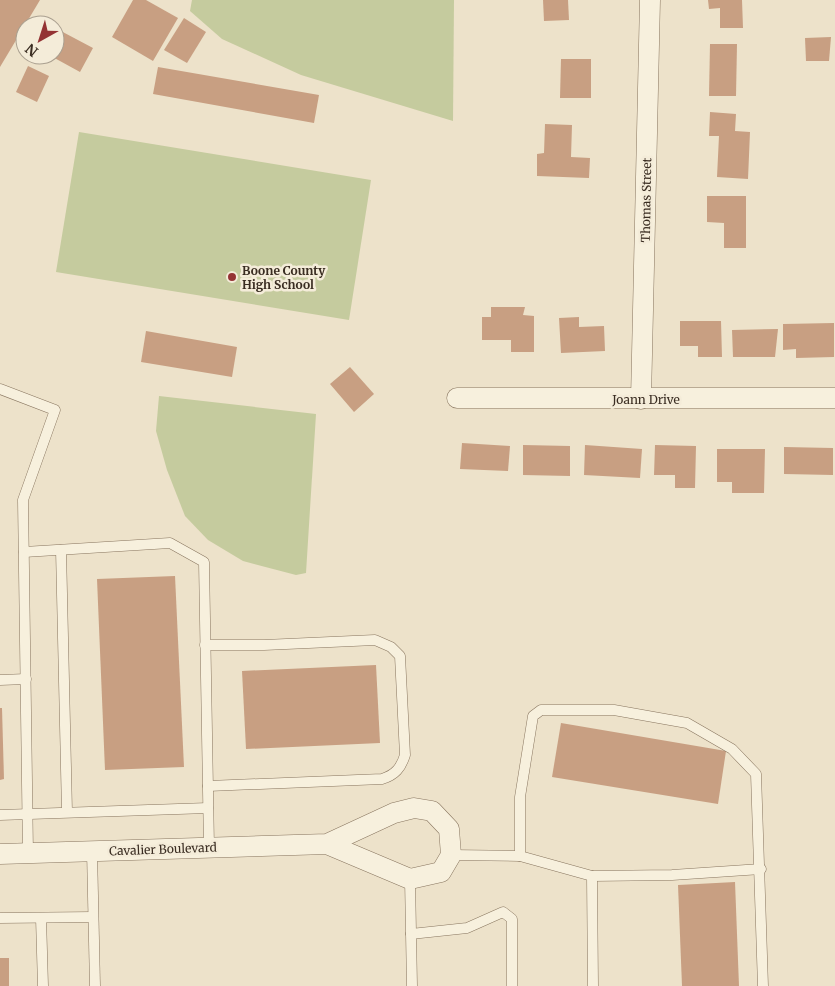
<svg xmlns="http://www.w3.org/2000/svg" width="835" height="986" font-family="Merriweather,serif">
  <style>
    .park { fill: #c5cb9e }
    .building { fill: #c89f82 }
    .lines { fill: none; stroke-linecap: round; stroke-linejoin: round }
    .service-casing { stroke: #88755f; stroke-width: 11 }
    .minor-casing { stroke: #88755f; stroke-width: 21 }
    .service { stroke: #f7f0dd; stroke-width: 10 }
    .minor { stroke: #f7f0dd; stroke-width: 20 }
    .poi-dot { fill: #943334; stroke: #f4ecd9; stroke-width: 2 }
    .labels { text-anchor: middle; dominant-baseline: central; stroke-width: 5; stroke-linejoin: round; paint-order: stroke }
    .street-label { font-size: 12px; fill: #3a2d22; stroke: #f4ecd9 }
    .poi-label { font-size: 12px; font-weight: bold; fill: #3a2d22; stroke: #f4ecd9; text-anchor: start }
  </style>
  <rect width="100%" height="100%" fill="#ede2ca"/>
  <!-- park -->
  <g class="park">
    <polygon points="192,0 454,0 453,121 301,75 222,39 190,11"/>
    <polygon points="79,132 371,180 349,320 56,272"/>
    <polygon points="159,396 316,414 306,573 296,575 243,561 208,540 185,516 167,470 156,431"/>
  </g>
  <!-- building -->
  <g class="building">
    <polygon points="0,0 40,0 0,67"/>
    <polygon points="133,0 146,0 178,18 153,61 112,37"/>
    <polygon points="543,0 568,0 569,20 544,21"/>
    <polygon points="708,0 742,0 743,28 720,28 720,8 709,9"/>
    <polygon points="184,18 206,32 187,63 164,50"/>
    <polygon points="59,30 93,48 80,72 49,55 55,55 55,38"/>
    <polygon points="831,37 829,61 806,61 805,38"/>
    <polygon points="710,44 737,44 736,96 709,96"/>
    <polygon points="561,59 591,59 591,98 560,98"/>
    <polygon points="28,66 49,76 37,102 16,92"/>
    <polygon points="158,67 319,95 314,123 153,94"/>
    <polygon points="710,112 736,114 735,131 750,132 748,179 717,177 719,136 709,136"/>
    <polygon points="545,124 572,125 571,157 590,158 589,178 537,176 537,154 544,153"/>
    <polygon points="707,196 746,196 746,248 724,248 724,223 707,222"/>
    <polygon points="491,307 525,307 523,315 534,316 534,352 511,352 511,340 482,340 482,317 491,317"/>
    <polygon points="579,317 579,327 604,326 605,351 561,353 559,318"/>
    <polygon points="680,321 721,321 722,357 698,357 698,346 680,346"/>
    <polygon points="834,323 834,357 796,358 796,349 783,350 783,324"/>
    <polygon points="778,329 775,357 733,357 732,330"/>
    <polygon points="146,331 237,347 232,377 141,362"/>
    <polygon points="350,367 374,394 354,412 330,384"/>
    <polygon points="462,443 510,446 508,471 460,469"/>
    <polygon points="523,445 570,446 570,476 523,475"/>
    <polygon points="585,445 642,449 640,478 584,475"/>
    <polygon points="655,445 696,446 695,488 675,488 675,475 654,475"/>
    <polygon points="784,447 833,448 833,475 784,474"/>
    <polygon points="717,449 765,449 764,493 732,493 732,482 717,482"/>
    <polygon points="175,576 184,767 105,770 97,579"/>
    <polygon points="376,665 380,743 246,749 242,671"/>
    <polygon points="0,708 2,708 4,779 0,780"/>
    <polygon points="561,723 726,751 718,804 552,777"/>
    <polygon points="735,882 739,986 682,986 678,885"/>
    <rect x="0" y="958" width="9" height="28"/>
  </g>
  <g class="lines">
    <!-- service casing -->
    <g class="service-casing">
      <g id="service">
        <polyline points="0,389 55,410 23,500 28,853"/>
        <polyline points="61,550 67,812"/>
        <polyline points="24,552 170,543 204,562 209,847"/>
        <path d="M205 645H264L375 640 391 647 400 656 405 755C401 768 395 775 382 779L208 786"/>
        <polyline points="0,680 26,679"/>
        <polyline points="0,815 208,808"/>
        <polyline points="92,851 95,986"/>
        <polyline points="451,855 520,856 592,876 593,986"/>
        <polyline points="520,856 520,797 533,716 541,710 614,710 687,723 732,749 756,774 763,986"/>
        <polyline points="592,876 672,875 761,869"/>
        <polyline points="410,879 412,986"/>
        <polyline points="0,918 93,917"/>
        <polyline points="41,918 43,986"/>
        <polyline points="411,934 467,928 503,912 512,919 512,986"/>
      </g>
    </g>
    <!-- minor casing -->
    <g class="minor-casing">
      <g id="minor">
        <polyline points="457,398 835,398"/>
        <polyline points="641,399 650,0"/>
        <polyline points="0,854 327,844 394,813 414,808 432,811 449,829 451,855 441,872 410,879 327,844"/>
      </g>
    </g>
    <!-- service -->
    <use href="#service" class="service"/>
    <!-- minor -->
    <use href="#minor" class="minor"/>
  </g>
  <!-- markers -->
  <circle class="poi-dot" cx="232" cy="277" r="5"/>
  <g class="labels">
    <!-- street labels -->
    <g class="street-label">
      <text transform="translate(646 200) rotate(-89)">Thomas Street</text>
      <text x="646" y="399">Joann Drive</text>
      <text transform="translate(163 849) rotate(-2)">Cavalier Boulevard</text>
    </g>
    <!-- poi labels -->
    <g class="poi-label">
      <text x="242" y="270">Boone County<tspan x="242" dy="14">High School</tspan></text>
    </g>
  </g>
  <!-- north arrow -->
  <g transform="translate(40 40) rotate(219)"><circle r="24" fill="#f4ecd9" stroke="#aaa090"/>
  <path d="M0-4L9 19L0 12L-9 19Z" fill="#943334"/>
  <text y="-8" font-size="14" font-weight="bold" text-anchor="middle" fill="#3a2d22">N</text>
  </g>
</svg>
